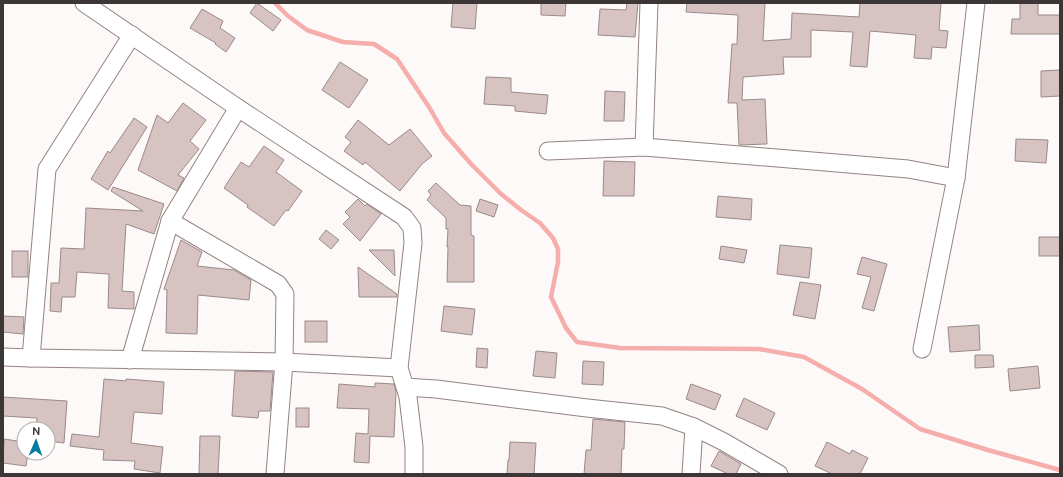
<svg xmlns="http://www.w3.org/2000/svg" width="1063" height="477" font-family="Ubuntu,sans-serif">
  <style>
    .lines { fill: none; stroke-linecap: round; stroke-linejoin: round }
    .stream { stroke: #f6aeac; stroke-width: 4.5 }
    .building { fill: #d6c3c2; stroke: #9b8a89 }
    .minor-casing { stroke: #948382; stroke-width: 19 }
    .minor { stroke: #fff; stroke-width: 17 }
  </style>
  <rect width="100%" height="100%" fill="#fcf9f8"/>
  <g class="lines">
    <!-- stream -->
    <polyline class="stream" points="275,3 288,16 307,30 343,42 374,44 397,59 429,107 444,133 472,165 500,193 521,210 540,223 553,238 558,249 558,262 551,297 566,328 577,342 620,348 759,349 804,357 862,389 920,429 988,450 1060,470"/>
  </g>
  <!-- building -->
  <g class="building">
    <polygon points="257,3 281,20 273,31 250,13"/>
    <polygon points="453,3 477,3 475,29 451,27"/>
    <polygon points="541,3 566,3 565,16 541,15"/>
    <polygon points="627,3 638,3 635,37 598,35 600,9 626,10"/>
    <polygon points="687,3 765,3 763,41 791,39 792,13 859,17 860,3 941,3 939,30 948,31 946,48 932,47 931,59 914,58 916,35 870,31 867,67 850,66 853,32 811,30 811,57 783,57 784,74 743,77 742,100 765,99 767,144 739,145 737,103 728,103 732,44 737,44 738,15 686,12"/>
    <polygon points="1020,3 1038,3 1038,15 1060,15 1060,34 1011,34 1012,19 1020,19"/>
    <polygon points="202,9 223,21 220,28 235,38 226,52 215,44 216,43 190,28"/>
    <polygon points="340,62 368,80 349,108 322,90"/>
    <polygon points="1060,70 1060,96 1041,97 1041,71"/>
    <polygon points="486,77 511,78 511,92 548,95 546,114 515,111 515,106 484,104"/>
    <polygon points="605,91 625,92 624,121 604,121"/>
    <polygon points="183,103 206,120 190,141 199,149 178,175 184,178 177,191 138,170 157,115 168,123"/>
    <polygon points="134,118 147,127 108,190 91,179 108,151 110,153"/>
    <polygon points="358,120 389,145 410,129 432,156 422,164 400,191 365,162 363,165 344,151 351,142 345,137"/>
    <polygon points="1016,139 1048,140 1046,163 1015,161"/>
    <polygon points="264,146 284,160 276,172 302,191 288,211 286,210 274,226 247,207 248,205 224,188 241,162 249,167"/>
    <polygon points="604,161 635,162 634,196 603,196"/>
    <polygon points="436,183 460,205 471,206 471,235 474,236 474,282 447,282 448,247 447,247 448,229 446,229 446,218 427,200 431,195 428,191"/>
    <polygon points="113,187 164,204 154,234 126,224 122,291 134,292 134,309 108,308 109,274 77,272 75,297 62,297 61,312 50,311 51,283 59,283 61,248 84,249 86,208 143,211 111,191"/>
    <polygon points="718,196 752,199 751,220 716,217"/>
    <polygon points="358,199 365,206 367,204 381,214 360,241 343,224 350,217 345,212"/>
    <polygon points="480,199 498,205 494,217 476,211"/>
    <polygon points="326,230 339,240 331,249 319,239"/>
    <rect x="1039" y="237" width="21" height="19"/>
    <polygon points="181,240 202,252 197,266 234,270 251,280 249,300 198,295 197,334 166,333 167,290 164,289"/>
    <polygon points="780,245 812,248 809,278 777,274"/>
    <polygon points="721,246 747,250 744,263 719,259"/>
    <polygon points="369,250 394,250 395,276"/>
    <rect x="12" y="251" width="16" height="26"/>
    <polygon points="862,257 887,264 874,311 862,308 871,277 857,274"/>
    <polygon points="358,267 397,294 397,297 359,297"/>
    <polygon points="800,282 821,285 815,319 793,315"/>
    <polygon points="444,306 475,309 472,335 441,331"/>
    <polygon points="3,316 24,317 23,334 3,332"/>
    <rect x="305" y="321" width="22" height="21"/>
    <polygon points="979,325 980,350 950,352 948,327"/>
    <polygon points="477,348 488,349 487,368 476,367"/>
    <polygon points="536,351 557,353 555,378 533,376"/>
    <polygon points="975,355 993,355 994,367 975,368"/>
    <polygon points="583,361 604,362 603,385 582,384"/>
    <polygon points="1038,366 1040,388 1010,391 1008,369"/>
    <polygon points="235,371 273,372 270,411 259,411 258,418 232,416"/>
    <polygon points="104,379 126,381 126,379 164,382 162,414 134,412 131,443 163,447 160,473 134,469 135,461 103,460 104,450 70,446 72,434 99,437"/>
    <polygon points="375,383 394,384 396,391 394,437 370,436 369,463 354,462 356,433 368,434 369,409 337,408 339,384 375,387"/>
    <polygon points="691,384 721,395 715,410 686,399"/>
    <polygon points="3,397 67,401 64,443 48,441 48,429 36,429 37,418 3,416"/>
    <polygon points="744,398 775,413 767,430 736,416"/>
    <rect x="296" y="408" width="13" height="19"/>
    <polygon points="593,419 625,422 624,449 622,449 621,474 584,474 586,450 591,450"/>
    <polygon points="200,436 220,436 218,474 199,474"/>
    <polygon points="4,439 24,442 24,453 28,453 26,466 3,463"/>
    <polygon points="510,442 536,443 534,474 507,474 508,460 509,460"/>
    <polygon points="827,442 850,454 852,450 868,458 860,474 832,474 815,466"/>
    <polygon points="719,451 741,464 736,474 728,474 711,466"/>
  </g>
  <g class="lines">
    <!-- minor casing -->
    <g class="minor-casing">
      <g id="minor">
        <polyline points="84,3 238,108 404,217 412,228 413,243 399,368 405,387 408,397 414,447 414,474"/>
        <polyline points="644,147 649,3"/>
        <polyline points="548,151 644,147 908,169 956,178"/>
        <polyline points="170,221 278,284 285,294 284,362 275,474"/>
        <polyline points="922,349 956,178 976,3"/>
        <polyline points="3,357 31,358 284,362 399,368"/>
        <polyline points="31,358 47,169 132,35"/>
        <polyline points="130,360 170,221 238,108"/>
        <polyline points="405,387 436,389 587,408 662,416 694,427 724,442 779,474"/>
        <polyline points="691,474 694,427"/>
      </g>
    </g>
    <!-- minor -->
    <use href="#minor" class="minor"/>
  </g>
  <!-- border -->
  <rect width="1063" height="477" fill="none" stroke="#3d3636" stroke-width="8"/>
  <!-- north arrow -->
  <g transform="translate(36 441) rotate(2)"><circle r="19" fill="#ffffff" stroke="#b1afaf"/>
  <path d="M0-3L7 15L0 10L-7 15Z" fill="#027aa2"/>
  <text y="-6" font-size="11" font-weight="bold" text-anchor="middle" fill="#3d3636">N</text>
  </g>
</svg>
